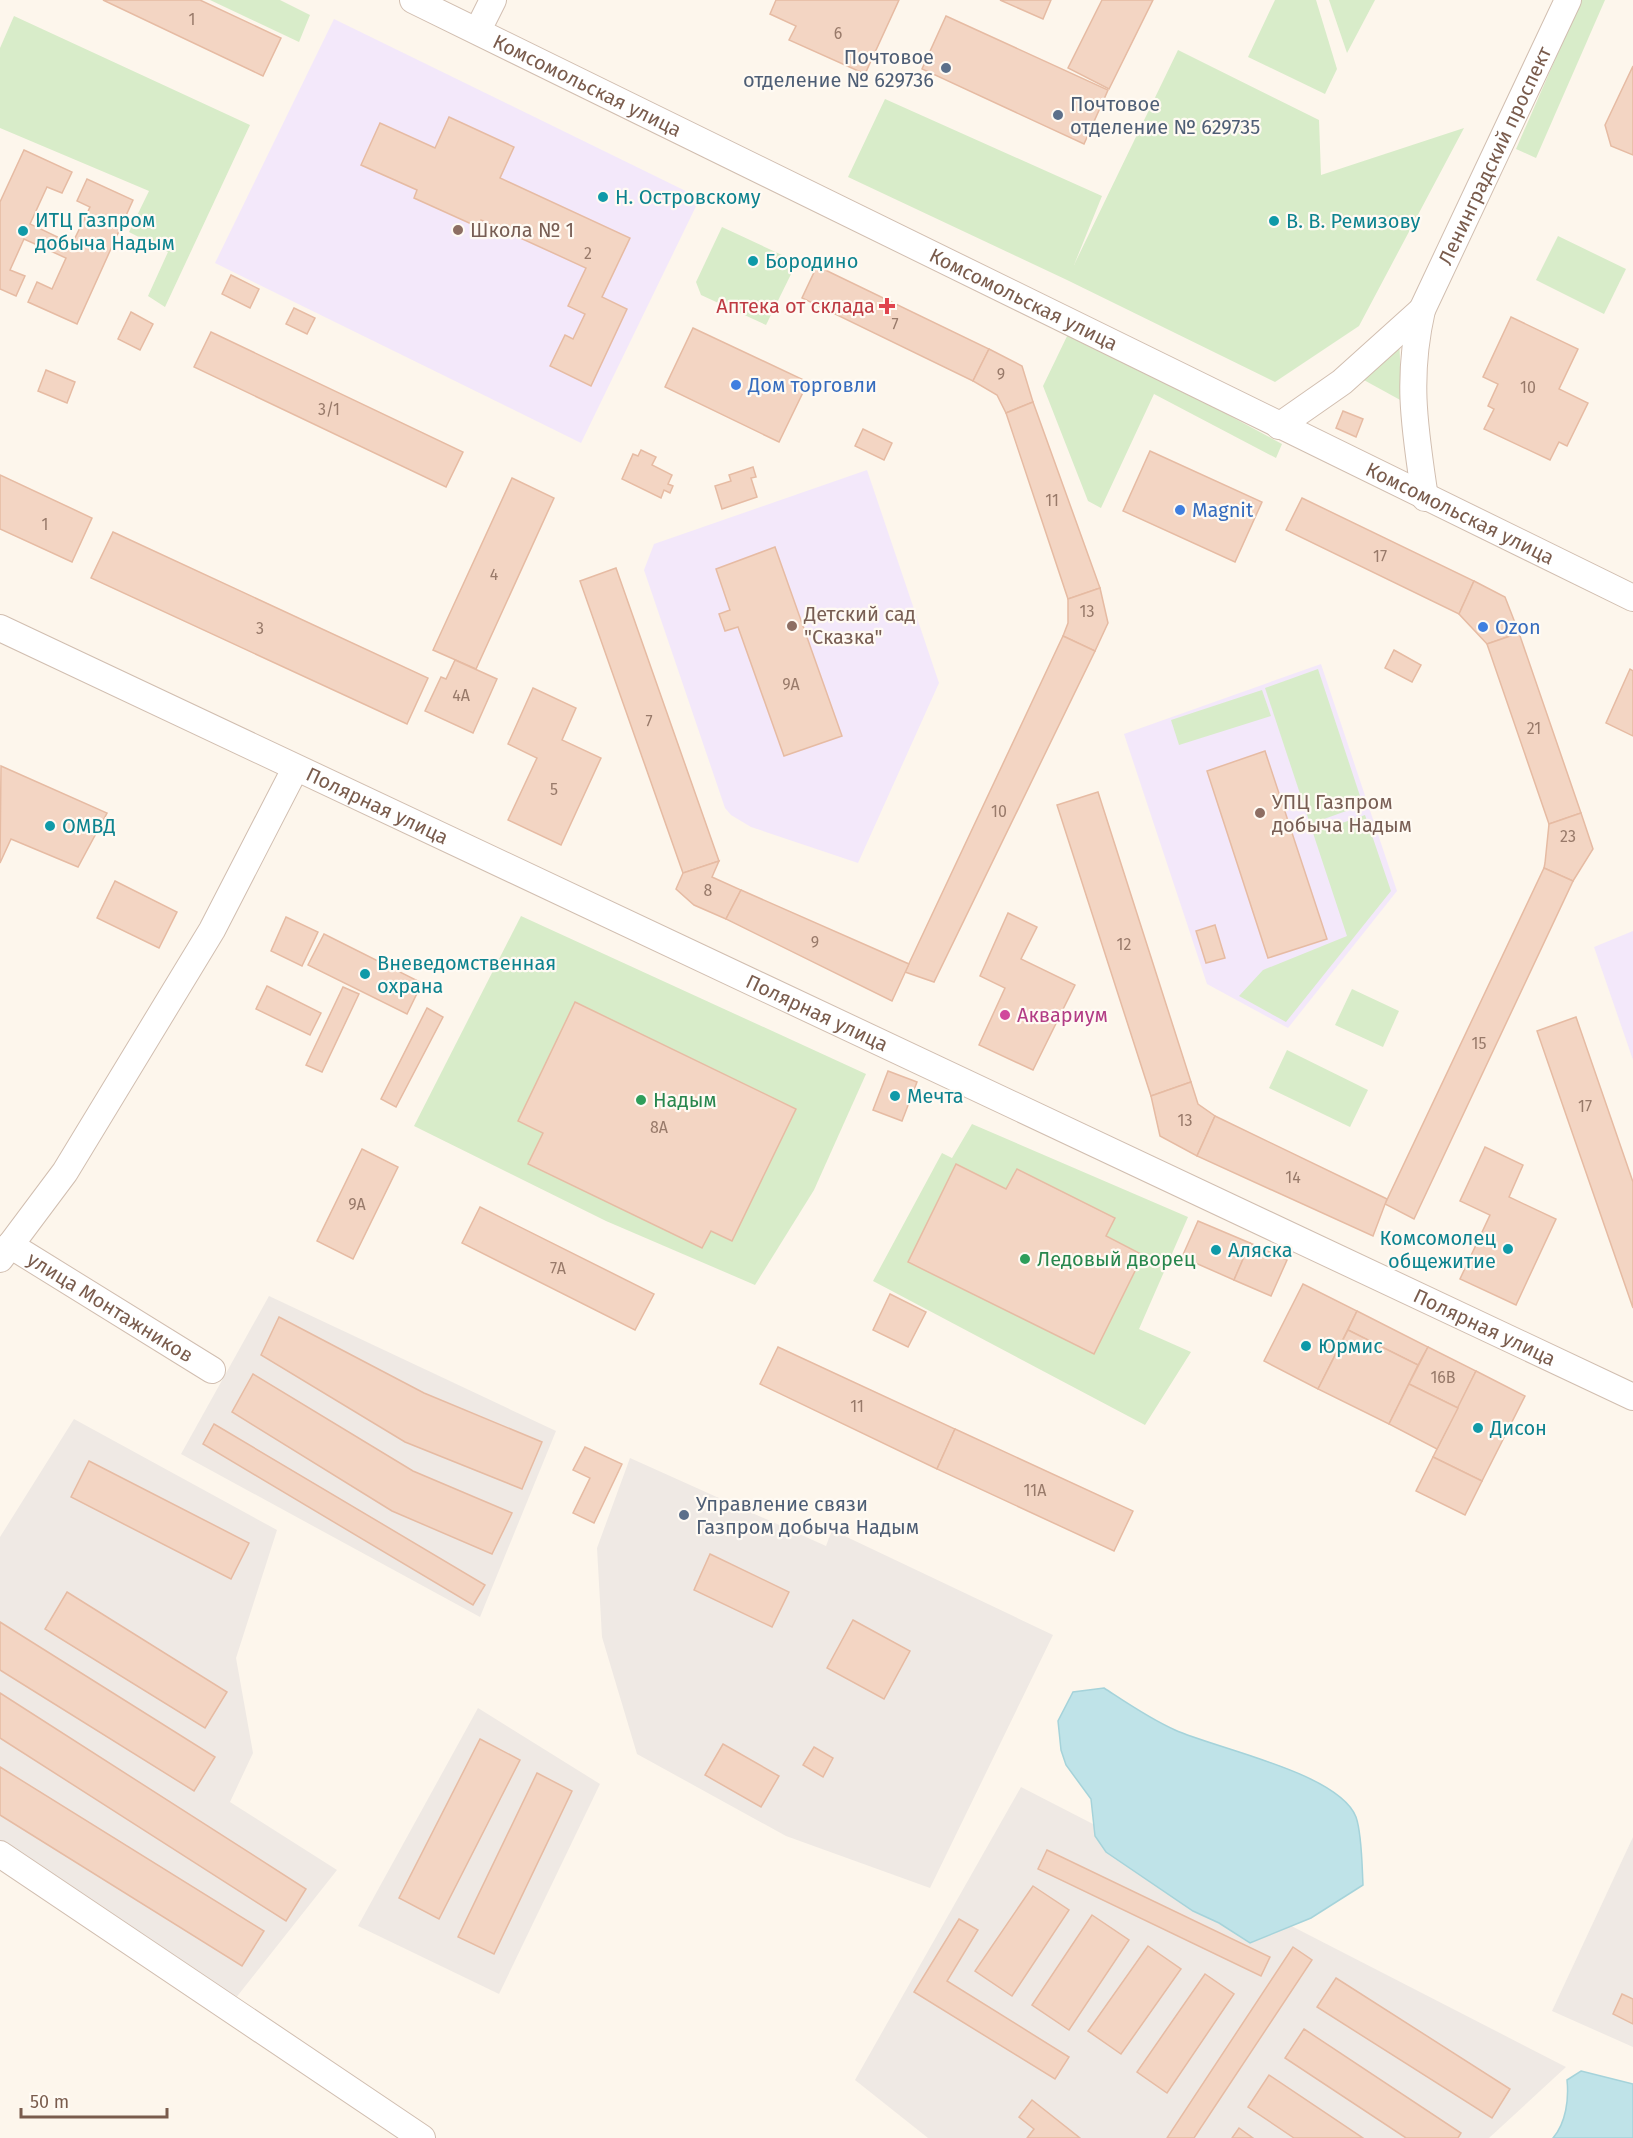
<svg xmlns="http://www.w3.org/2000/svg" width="1633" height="2138" font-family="'Fira Sans',sans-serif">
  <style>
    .industrial { fill: #efe9e4 }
    .education { fill: #f3e8fa }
    .green { fill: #d8ecc9 }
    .water { fill: #bfe3e8; stroke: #a5d3da; stroke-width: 1.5 }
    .building { fill: #f3d5c3; stroke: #e6bba3; stroke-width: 1.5 }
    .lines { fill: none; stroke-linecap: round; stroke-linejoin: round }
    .minor-casing { stroke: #d1beb0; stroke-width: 28 }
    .minor { stroke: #fff; stroke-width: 26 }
    .service-dot { fill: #5c6f8a; stroke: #fffaf3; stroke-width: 2 }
    .culture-dot { fill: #0f9aa8; stroke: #fffaf3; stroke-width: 2 }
    .education-dot { fill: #8d6e63; stroke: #fffaf3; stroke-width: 2 }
    .health-dot { fill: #e0444e; stroke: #fffaf3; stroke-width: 2 }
    .shop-dot { fill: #3f7fe0; stroke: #fffaf3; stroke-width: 2 }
    .hotel-dot { fill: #d1479c; stroke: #fffaf3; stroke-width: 2 }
    .leisure-dot { fill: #2e9e5b; stroke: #fffaf3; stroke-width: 2 }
    .labels { text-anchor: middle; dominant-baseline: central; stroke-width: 4.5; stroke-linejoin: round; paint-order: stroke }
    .number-label { font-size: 16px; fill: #987a6a }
    .service-label { font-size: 20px; fill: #4e5e75; stroke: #fffaf3; text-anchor: start }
    .street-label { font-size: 20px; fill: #7a5c4d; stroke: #fffaf3 }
    .culture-label { font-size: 20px; fill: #0d838f; stroke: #fffaf3; text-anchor: start }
    .education-label { font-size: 20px; fill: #785e54; stroke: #fffaf3; text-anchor: start }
    .health-label { font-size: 20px; fill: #be3a42; stroke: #fffaf3; text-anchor: end }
    .shop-label { font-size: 20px; fill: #366cbe; stroke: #fffaf3; text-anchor: start }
    .hotel-label { font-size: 20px; fill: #b23c85; stroke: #fffaf3; text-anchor: start }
    .leisure-label { font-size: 20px; fill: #27864d; stroke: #fffaf3; text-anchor: start }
  </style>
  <rect width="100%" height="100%" fill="#fdf6ec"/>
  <!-- industrial -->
  <g class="industrial">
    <polygon points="269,1296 556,1431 480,1617 181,1454"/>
    <polygon points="74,1419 277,1530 236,1658 253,1753 230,1802 337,1870 235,1999 0,1840 0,1537"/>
    <polygon points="630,1458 826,1546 832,1530 1053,1635 930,1888 786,1836 637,1754 602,1637 597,1548"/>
    <polygon points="478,1708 600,1784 499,1994 358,1926"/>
    <polygon points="1021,1787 1566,2067 1489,2138 928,2138 855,2080"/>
    <polygon points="1633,1837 1633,2047 1552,2011"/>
  </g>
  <!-- education -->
  <g class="education">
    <polygon points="334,19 700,198 581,443 215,263"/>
    <polygon points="867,470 939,683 858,863 751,827 731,815 725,808 644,570 654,544"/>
    <polygon points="1321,664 1397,891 1288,1028 1207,984 1124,734"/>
    <polygon points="1633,931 1633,1060 1594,947"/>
  </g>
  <!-- green -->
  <g class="green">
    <polygon points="210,0 280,0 310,15 299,42"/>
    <polygon points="1275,0 1316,0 1337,69 1325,94 1248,57"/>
    <polygon points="1329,0 1375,0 1347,53"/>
    <polygon points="1581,0 1605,0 1536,158 1516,149"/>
    <polygon points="14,16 250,125 165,307 148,296 168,252 129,232 149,191 0,128 0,48"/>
    <polygon points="1178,50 1319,120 1321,175 1464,128 1359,326 1275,382 1067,280 848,177 885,99 1102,196 1074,265"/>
    <polygon points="722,227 797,262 766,325 701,295 696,282"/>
    <polygon points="1558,236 1626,269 1604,314 1536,280"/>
    <polygon points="1070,330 1282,444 1276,458 1154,394 1101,508 1088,501 1043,386"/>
    <polygon points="1399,338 1402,401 1353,374"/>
    <polygon points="1318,669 1363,805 1310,824 1265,688"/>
    <polygon points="1262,690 1271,716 1179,745 1171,720"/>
    <polygon points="1365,815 1391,891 1286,1022 1239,996 1263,970 1347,936 1313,833"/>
    <polygon points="521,916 866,1074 814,1190 755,1285 606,1221 414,1126"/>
    <polygon points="1352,989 1399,1011 1383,1047 1335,1025"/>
    <polygon points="1287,1050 1368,1090 1350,1127 1269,1088"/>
    <polygon points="972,1124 1188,1217 1139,1329 1191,1352 1145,1425 873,1281 942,1153 952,1158"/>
  </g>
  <!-- water -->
  <g class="water">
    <path d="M1104 1688C1127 1703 1150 1719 1175 1730 1217 1749 1339 1773 1356 1817 1362 1834 1362 1866 1363 1885L1311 1918 1250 1943 1219 1923 1193 1911 1106 1852 1095 1836 1091 1799 1066 1765 1061 1750 1058 1721 1073 1692Z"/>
    <path d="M1581 2071 1633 2084V2138H1553C1566 2123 1569 2099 1567 2080Z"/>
  </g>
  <!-- building -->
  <g class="building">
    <polygon points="103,0 200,0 281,38 263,76"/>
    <polygon points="776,0 899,0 865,74 789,40 796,26 770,14"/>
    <polygon points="1000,0 1051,0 1043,19"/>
    <polygon points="1102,0 1153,0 1109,89 1068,68"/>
    <polygon points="946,16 1108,90 1084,144 922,69"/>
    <polygon points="1633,66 1633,155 1611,146 1605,125"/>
    <polygon points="449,117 514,147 500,178 630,238 602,297 627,309 591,386 550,366 565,335 573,339 585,314 568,306 586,268 481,220 478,227 414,198 417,190 361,165 380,123 435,148"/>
    <polygon points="24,150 72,172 62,193 47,187 30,224 72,244 90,207 77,201 87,179 133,200 77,324 28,302 37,282 52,289 66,258 24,239 10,270 25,276 16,296 0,289 0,202"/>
    <polygon points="817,266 989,349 973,381 802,298"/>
    <polygon points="231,275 259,289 250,308 222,294"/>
    <polygon points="294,308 315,318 307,334 286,324"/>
    <polygon points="131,312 153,324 140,350 118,339"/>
    <polygon points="1511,317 1578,349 1559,389 1588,403 1567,446 1559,442 1550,460 1484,429 1494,409 1488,406 1498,384 1483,377"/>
    <polygon points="693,328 808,382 779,442 665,387"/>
    <polygon points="211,332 463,452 446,487 194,367"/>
    <polygon points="989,349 1022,366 1033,402 1006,413 997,395 973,381"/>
    <polygon points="46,370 75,382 67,403 38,391"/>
    <polygon points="1033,402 1100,588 1068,599 1006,413"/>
    <polygon points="1343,411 1363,419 1356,437 1336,428"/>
    <polygon points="863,429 892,443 884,460 855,446"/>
    <polygon points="641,450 656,457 652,465 672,475 668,484 673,486 670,493 664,490 661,498 622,479 633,454 638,456"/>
    <polygon points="1150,451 1262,502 1235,562 1123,511"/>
    <polygon points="753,467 756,477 751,478 757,497 722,509 715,486 731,481 729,475"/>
    <polygon points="0,475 92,518 72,562 0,529"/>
    <polygon points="512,478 554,498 476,669 433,650"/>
    <polygon points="1302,498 1474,581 1459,614 1286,530"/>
    <polygon points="113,532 428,678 407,724 91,578"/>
    <polygon points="775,547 842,736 784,756 738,627 725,631 719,614 730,610 716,569"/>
    <polygon points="616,568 719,861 683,873 580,581"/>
    <polygon points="1474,581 1505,597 1519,633 1487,644 1459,614"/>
    <polygon points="1100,588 1108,623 1095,651 1063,636 1068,623 1068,599"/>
    <polygon points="1519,633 1581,813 1549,824 1487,644"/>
    <polygon points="1063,636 1095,651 934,982 905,972"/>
    <polygon points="1394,650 1421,665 1412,682 1385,668"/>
    <polygon points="455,660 497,679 473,733 425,711 441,677 446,679"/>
    <polygon points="1630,669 1633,671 1633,736 1606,723"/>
    <polygon points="533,688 576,708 562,740 601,758 561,845 508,820 537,758 508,744"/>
    <polygon points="1265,751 1327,939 1268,958 1207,771"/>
    <polygon points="1,766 107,813 78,867 11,839 0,863"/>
    <polygon points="1098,792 1191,1082 1151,1096 1057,805"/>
    <polygon points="1581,813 1593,849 1573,881 1544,868 1545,863 1549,824"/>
    <polygon points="719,861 712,877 741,890 726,919 694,905 676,889 683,873"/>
    <polygon points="1544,868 1573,881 1414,1219 1385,1204"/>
    <polygon points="115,881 177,912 159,948 97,918"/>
    <polygon points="741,890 909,964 892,1001 726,919"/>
    <polygon points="1008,913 1037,927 1021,959 1075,985 1033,1070 979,1045 1005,988 980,976"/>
    <polygon points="286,917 318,932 302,966 271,951"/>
    <polygon points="1215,925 1225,958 1206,963 1196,931"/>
    <polygon points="324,934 422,983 407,1014 308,965"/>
    <polygon points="267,986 321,1013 310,1035 256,1009"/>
    <polygon points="343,987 359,994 322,1072 306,1065"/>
    <polygon points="575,1002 796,1109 732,1241 711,1231 702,1248 528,1164 543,1133 518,1121"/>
    <polygon points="427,1008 443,1017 396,1107 381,1099"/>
    <polygon points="1576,1017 1633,1182 1633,1308 1537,1031"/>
    <polygon points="888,1071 917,1082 902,1121 873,1110"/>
    <polygon points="1191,1082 1198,1104 1215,1116 1197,1156 1160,1136 1151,1096"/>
    <polygon points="1215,1116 1387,1199 1373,1236 1197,1156"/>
    <polygon points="1485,1147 1523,1165 1509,1197 1556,1219 1516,1305 1460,1279 1490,1215 1460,1201"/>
    <polygon points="362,1149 398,1167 353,1259 317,1241"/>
    <polygon points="956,1164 1006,1189 1017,1169 1115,1218 1106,1236 1143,1255 1094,1354 908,1262"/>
    <polygon points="480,1207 654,1294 635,1330 462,1243"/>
    <polygon points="1198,1221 1250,1243 1234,1280 1182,1257"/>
    <polygon points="1250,1243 1287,1260 1271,1296 1234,1280"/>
    <polygon points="1303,1284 1357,1311 1318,1389 1264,1361"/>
    <polygon points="890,1294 926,1312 908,1347 873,1330"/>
    <polygon points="1357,1311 1428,1347 1418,1365 1348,1330"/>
    <polygon points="279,1317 424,1393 542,1442 522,1489 405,1442 261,1355"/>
    <polygon points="1348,1330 1418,1365 1389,1424 1318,1389"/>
    <polygon points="778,1347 955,1429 937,1469 760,1384"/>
    <polygon points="1428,1347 1476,1371 1458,1408 1409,1384"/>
    <polygon points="1476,1371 1525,1396 1482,1481 1433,1457"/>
    <polygon points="253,1374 413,1471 512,1513 492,1554 392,1511 232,1412"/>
    <polygon points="1409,1384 1458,1408 1437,1449 1389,1424"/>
    <polygon points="214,1424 485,1585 473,1605 203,1444"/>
    <polygon points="955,1429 1133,1511 1114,1551 937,1469"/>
    <polygon points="585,1447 622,1464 594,1523 573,1513 590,1478 573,1470"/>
    <polygon points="1433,1457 1482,1481 1465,1515 1416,1491"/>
    <polygon points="89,1461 249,1543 231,1579 71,1497"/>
    <polygon points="710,1554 789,1592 772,1627 694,1590"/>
    <polygon points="67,1592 227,1692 205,1728 45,1629"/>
    <polygon points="853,1620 910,1651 884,1699 827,1668"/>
    <polygon points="0,1622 215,1757 194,1791 0,1670"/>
    <polygon points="0,1693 306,1889 286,1921 0,1738"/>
    <polygon points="480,1739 520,1760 439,1919 399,1898"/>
    <polygon points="723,1744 779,1776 761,1807 705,1775"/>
    <polygon points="814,1747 833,1758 823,1777 803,1765"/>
    <polygon points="0,1767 264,1931 242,1966 0,1815"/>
    <polygon points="537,1773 572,1791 494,1954 458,1937"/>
    <polygon points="1047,1850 1270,1957 1261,1976 1038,1869"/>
    <polygon points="1033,1886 1069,1910 1012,1996 975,1971"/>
    <polygon points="1092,1915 1129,1940 1069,2030 1032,2005"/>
    <polygon points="959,1919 978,1930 947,1981 1069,2057 1055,2079 914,1992"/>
    <polygon points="1148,1946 1181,1969 1121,2054 1088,2031"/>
    <polygon points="1293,1947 1312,1960 1194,2138 1167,2138"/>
    <polygon points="1205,1974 1234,1994 1167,2093 1137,2072"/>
    <polygon points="1336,1978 1510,2089 1492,2118 1317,2007"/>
    <polygon points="1622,1994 1633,1999 1633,2024 1613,2014"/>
    <polygon points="1304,2029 1461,2133 1458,2138 1406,2138 1285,2058"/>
    <polygon points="1269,2075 1363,2138 1294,2138 1248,2107"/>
    <polygon points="1032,2100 1080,2138 1027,2138 1034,2129 1019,2117"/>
    <polygon points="1239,2128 1253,2138 1232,2138"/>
  </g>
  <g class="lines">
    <!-- minor casing -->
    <g class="minor-casing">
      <g id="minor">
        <path id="s1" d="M413 0 1633 598"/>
        <polyline points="478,30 493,0"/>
        <polyline points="1279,426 1342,382 1422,310"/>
        <path id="s2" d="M1425 498C1415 429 1406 380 1422 310L1568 0"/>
        <path id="s3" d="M0 628 1633 1397"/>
        <path id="s4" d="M10 1245 212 1370"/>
        <polyline points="0,1259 65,1172 212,930 295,769"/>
        <polyline points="0,1854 422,2138"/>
      </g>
    </g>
    <!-- minor -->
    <use href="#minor" class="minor"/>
  </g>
  <!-- markers -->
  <g class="service-dot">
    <circle cx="946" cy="68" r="6"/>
    <circle cx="1058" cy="115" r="6"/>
    <circle cx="684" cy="1515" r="6"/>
  </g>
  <g class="culture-dot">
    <circle cx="603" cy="197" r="6"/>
    <circle cx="1274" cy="221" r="6"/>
    <circle cx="23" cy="231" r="6"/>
    <circle cx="753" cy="261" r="6"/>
    <circle cx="50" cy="826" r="6"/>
    <circle cx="365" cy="974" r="6"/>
    <circle cx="895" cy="1096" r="6"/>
    <circle cx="1508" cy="1249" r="6"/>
    <circle cx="1216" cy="1250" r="6"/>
    <circle cx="1306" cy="1346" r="6"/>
    <circle cx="1478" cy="1428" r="6"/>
  </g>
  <g class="education-dot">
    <circle cx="458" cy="230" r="6"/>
    <circle cx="792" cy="626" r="6"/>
    <circle cx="1260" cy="813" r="6"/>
  </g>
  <path class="health-dot" d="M884 297h6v6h6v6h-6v6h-6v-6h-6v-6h6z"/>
  <g class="shop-dot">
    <circle cx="736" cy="385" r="6"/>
    <circle cx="1180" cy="510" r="6"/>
    <circle cx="1483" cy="627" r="6"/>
  </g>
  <circle class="hotel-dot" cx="1005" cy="1015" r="6"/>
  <g class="leisure-dot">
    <circle cx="641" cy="1100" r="6"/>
    <circle cx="1025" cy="1259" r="6"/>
  </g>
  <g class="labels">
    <!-- number labels -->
    <g class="number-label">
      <text x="192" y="19">1</text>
      <text x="838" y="33">6</text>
      <text x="588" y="253">2</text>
      <text x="895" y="324">7</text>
      <text x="1001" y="374">9</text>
      <text x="1528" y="387">10</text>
      <text x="329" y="409">3/1</text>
      <text x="1052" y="500">11</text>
      <text x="45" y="524">1</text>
      <text x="1380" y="556">17</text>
      <text x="494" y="574">4</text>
      <text x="1087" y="611">13</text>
      <text x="260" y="628">3</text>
      <text x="791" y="684">9А</text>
      <text x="461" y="695">4А</text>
      <text x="649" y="721">7</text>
      <text x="1534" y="728">21</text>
      <text x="554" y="789">5</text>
      <text x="999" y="811">10</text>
      <text x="1568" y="836">23</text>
      <text x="708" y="890">8</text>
      <text x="815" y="942">9</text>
      <text x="1124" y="944">12</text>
      <text x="1479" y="1043">15</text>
      <text x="1585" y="1106">17</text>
      <text x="1185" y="1120">13</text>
      <text x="659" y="1127">8А</text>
      <text x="1293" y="1177">14</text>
      <text x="357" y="1204">9А</text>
      <text x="558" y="1268">7А</text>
      <text x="1443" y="1377">16В</text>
      <text x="857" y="1406">11</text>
      <text x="1035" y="1490">11А</text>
    </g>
    <!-- service labels -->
    <g class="service-label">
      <text x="934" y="57" text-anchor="end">Почтовое<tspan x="934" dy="23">отделение № 629736</tspan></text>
      <text x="1070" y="104">Почтовое<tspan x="1070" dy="23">отделение № 629735</tspan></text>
      <text x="696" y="1504">Управление связи<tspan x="696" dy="23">Газпром добыча Надым</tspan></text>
    </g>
    <!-- street labels -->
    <g class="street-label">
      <text stroke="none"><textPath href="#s1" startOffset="194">Комсомольская улица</textPath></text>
      <text stroke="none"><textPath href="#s2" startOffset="360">Ленинградский проспект</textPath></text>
      <text stroke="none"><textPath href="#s1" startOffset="680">Комсомольская улица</textPath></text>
      <text stroke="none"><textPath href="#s1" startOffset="1166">Комсомольская улица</textPath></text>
      <text stroke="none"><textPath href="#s3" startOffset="417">Полярная улица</textPath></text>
      <text stroke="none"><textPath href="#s3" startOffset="903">Полярная улица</textPath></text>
      <text stroke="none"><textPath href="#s4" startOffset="118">улица Монтажников</textPath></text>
      <text stroke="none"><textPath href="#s3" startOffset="1641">Полярная улица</textPath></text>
    </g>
    <!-- culture labels -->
    <g class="culture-label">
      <text x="615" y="197">Н. Островскому</text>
      <text x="35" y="220">ИТЦ Газпром<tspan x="35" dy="23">добыча Надым</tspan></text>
      <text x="1286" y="221">В. В. Ремизову</text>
      <text x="765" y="261">Бородино</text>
      <text x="62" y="826">ОМВД</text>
      <text x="377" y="963">Вневедомственная<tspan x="377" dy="23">охрана</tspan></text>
      <text x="907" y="1096">Мечта</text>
      <text x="1496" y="1238" text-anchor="end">Комсомолец<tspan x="1496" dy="23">общежитие</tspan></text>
      <text x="1228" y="1250">Аляска</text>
      <text x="1318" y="1346">Юрмис</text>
      <text x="1490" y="1428">Дисон</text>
    </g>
    <!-- education labels -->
    <g class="education-label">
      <text x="470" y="230">Школа № 1</text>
      <text x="804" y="614">Детский сад<tspan x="804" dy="23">"Сказка"</tspan></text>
      <text x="1272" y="802">УПЦ Газпром<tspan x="1272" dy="23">добыча Надым</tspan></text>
    </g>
    <!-- health labels -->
    <g class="health-label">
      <text x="875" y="306">Аптека от склада</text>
    </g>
    <!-- shop labels -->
    <g class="shop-label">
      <text x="748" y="385">Дом торговли</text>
      <text x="1192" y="510">Magnit</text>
      <text x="1495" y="627">Ozon</text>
    </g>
    <!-- hotel labels -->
    <g class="hotel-label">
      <text x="1017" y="1015">Аквариум</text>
    </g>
    <!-- leisure labels -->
    <g class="leisure-label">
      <text x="653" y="1100">Надым</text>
      <text x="1037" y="1259">Ледовый дворец</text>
    </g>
  </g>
  <!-- scale -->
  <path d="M21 2108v9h146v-9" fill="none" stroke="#7a5c4d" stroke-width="3"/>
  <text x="30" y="2108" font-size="18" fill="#7a5c4d" stroke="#fffaf3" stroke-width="4.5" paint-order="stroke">50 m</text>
</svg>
